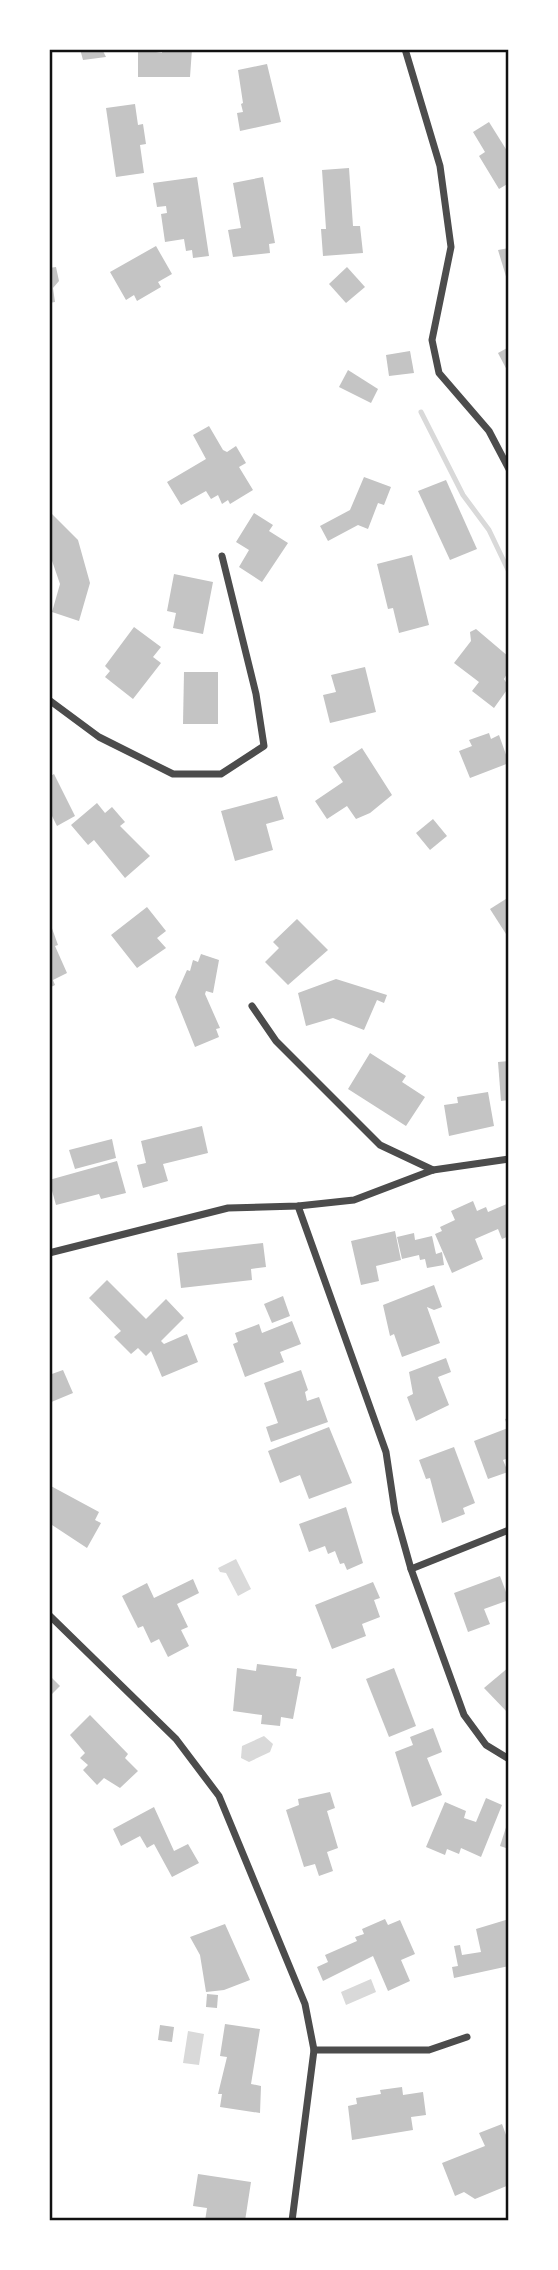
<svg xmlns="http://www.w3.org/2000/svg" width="558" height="2270" font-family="Inter,sans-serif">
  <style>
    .water { fill: #d9d9d9 }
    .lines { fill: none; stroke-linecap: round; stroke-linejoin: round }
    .stream { stroke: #d9d9d9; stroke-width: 5 }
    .building { fill: #c4c4c4 }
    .minor { stroke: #4c4c4c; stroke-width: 7 }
    .neatline { fill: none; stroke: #111; stroke-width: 2.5 }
  </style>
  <rect width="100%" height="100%" fill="#fff"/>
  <!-- water -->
  <g class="water">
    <polygon points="236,1559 251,1589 238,1596 226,1573 220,1572 218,1568"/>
    <polygon points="264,1736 273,1744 270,1752 249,1762 241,1758 242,1746"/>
    <polygon points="371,1979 376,1992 346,2005 341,1992"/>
    <polygon points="188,2031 204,2034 199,2065 183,2063"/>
  </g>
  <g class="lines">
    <!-- stream -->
    <polyline class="stream" points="421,412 463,495 489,530 509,572"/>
  </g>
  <!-- building -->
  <g class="building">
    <polygon points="80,49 102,49 106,57 83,60"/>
    <polygon points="138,49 162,53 162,49 192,49 190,77 138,77"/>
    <polygon points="267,64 281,122 240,131 237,113 243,112 241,104 243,103 238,70"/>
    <polygon points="135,104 138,125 143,124 146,144 140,145 144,173 116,177 106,108"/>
    <polygon points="489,122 509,154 509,183 499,189 479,156 485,152 473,132"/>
    <polygon points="349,168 353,226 360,226 363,253 323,256 321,229 326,229 322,170"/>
    <polygon points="197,177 209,256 193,258 192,250 186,251 184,239 165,242 161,214 167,213 166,206 157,207 153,183"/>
    <polygon points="263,177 275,243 269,244 270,253 233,257 228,230 241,228 233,183"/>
    <polygon points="156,246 172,274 158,282 161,287 137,301 134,295 126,300 110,272"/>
    <polygon points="509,248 509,283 508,283 498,250"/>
    <polygon points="56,267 59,281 53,288 55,302 49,303 49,268"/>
    <polygon points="347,267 365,287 346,303 329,284"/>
    <polygon points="509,347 509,374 498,353"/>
    <polygon points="410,351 414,373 389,376 386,355"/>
    <polygon points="348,370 378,389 371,403 339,387"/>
    <polygon points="209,426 223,450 227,452 236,446 246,463 239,467 253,490 230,504 228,500 222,504 218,495 211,499 206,491 181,505 167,482 206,459 193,435"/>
    <polygon points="364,477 391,487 384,505 378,503 368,529 358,525 328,541 320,526 350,510"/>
    <polygon points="446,480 477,549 450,560 418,491"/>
    <polygon points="49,511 78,540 90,583 79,621 52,612 60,584 49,552"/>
    <polygon points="254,513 273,525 269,531 288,543 262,582 239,567 249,550 236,542"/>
    <polygon points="412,555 429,625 399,633 393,608 388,609 377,564"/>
    <polygon points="174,574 213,582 203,634 173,628 176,613 167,611"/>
    <polygon points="134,627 161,647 153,657 161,663 133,699 105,677 110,671 105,666"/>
    <polygon points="476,629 509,657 508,672 504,679 509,687 494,708 472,691 479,682 454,663 471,641 470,632"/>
    <polygon points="365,667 376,712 330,723 323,695 336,692 331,675"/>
    <polygon points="184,672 218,672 218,724 183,724"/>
    <polygon points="489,733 491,739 499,735 509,763 470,778 459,751 472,746 469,740"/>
    <polygon points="362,748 392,795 370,813 356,819 347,806 327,819 315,801 343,782 333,767"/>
    <polygon points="54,774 75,816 57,826 49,810 49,777"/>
    <polygon points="277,796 284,819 266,824 273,850 235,861 221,811"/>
    <polygon points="97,803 105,813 112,807 125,822 120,826 150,856 125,878 94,840 88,845 71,825"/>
    <polygon points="433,819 447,836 430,850 416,833"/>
    <polygon points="509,897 509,933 506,934 490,909"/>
    <polygon points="147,907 166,931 157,938 166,948 137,968 111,935"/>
    <polygon points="297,919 328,950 288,985 265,962 279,948 273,942"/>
    <polygon points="49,920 58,945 55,946 67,973 53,980 55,985 49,988"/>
    <polygon points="201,954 219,960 213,993 206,991 205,994 220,1028 216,1029 219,1037 195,1047 175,997 187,970 190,971 193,960 198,962"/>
    <polygon points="336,979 387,995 384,1003 377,1000 364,1030 333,1018 306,1026 298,993"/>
    <polygon points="370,1053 406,1076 402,1082 425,1097 406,1126 348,1089"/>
    <polygon points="509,1061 509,1100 501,1101 498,1062"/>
    <polygon points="488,1092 494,1126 449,1136 444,1105 458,1103 457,1097"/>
    <polygon points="202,1126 208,1153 163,1164 168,1181 143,1188 137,1165 146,1163 141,1141"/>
    <polygon points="112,1139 116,1158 75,1169 69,1150"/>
    <polygon points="117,1161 126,1193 101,1199 99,1194 56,1205 49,1180"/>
    <polygon points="473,1201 477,1211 486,1207 488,1212 509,1203 509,1236 502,1239 498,1229 475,1239 483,1259 452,1273 435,1234 442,1231 440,1227 455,1220 451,1211"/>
    <polygon points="395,1231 401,1260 376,1266 379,1281 361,1285 351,1241"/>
    <polygon points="414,1233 415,1240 432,1236 436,1254 442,1252 444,1265 427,1268 425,1259 420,1260 419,1255 402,1259 397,1237"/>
    <polygon points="263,1243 266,1267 251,1269 252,1280 181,1288 177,1253"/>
    <polygon points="107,1280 146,1319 166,1299 184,1318 161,1341 164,1344 187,1334 198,1362 162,1377 151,1351 146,1356 138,1348 131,1354 114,1337 121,1331 89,1298"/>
    <polygon points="434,1285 442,1307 434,1310 427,1307 440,1343 402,1357 394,1334 390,1336 383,1305"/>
    <polygon points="283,1296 290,1316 272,1323 264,1304"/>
    <polygon points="292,1321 301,1344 280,1352 284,1362 245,1377 233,1344 238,1342 235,1333 259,1324 262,1333"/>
    <polygon points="446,1358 451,1372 438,1377 449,1405 416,1421 407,1397 413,1394 409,1372"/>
    <polygon points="63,1370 73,1393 49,1403 49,1375"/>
    <polygon points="301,1370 308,1390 305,1392 307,1401 319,1397 328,1422 271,1442 266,1427 278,1423 264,1383"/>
    <polygon points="509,1418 509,1458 503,1460 508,1472 488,1479 474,1441 508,1428 505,1419"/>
    <polygon points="329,1427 352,1483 309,1499 300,1475 280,1483 268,1451"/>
    <polygon points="454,1447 475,1503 463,1508 465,1514 442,1523 430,1478 426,1479 419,1460"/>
    <polygon points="49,1485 99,1512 95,1520 101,1523 87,1548 49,1523"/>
    <polygon points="346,1507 363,1563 347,1570 344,1563 340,1564 335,1551 328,1554 325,1546 309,1552 299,1524"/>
    <polygon points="500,1576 509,1600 484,1609 490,1624 468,1632 454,1593"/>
    <polygon points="193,1579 199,1593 177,1604 188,1627 181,1630 189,1646 168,1657 159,1639 151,1643 143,1626 138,1628 122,1596 147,1583 154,1598"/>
    <polygon points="373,1582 380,1598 374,1600 380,1617 362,1624 366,1636 332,1649 315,1605"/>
    <polygon points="257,1664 297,1669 296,1676 301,1677 293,1719 281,1717 280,1726 261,1724 262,1715 233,1711 237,1668 256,1671"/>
    <polygon points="509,1667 509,1714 484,1688"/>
    <polygon points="394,1668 416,1726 389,1737 366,1679"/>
    <polygon points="49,1675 60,1686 49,1697"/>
    <polygon points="90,1715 128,1754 125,1758 138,1771 120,1788 104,1778 97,1785 83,1770 88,1765 80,1758 85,1753 70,1735"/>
    <polygon points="433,1728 442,1752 427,1758 442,1795 412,1807 395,1752 413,1745 410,1737"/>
    <polygon points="330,1792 335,1808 327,1811 338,1848 327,1852 333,1871 319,1876 315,1864 304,1867 286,1810 299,1805 298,1799"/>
    <polygon points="486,1798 502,1805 481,1857 461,1848 459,1854 447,1849 445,1855 426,1847 445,1802 466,1811 464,1818 476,1822"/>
    <polygon points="154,1807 174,1851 188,1844 199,1863 172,1877 154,1844 147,1848 140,1836 121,1846 113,1829"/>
    <polygon points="509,1818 509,1849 500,1846"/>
    <polygon points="385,1919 388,1925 400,1920 415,1954 401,1960 410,1981 388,1991 373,1956 323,1981 317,1967 328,1962 325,1955 357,1941 355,1937 364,1934 362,1929"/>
    <polygon points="509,1919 509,1966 454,1978 452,1967 458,1966 454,1946 460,1945 462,1955 481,1952 476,1929"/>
    <polygon points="225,1924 250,1980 224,1990 206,1992 200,1955 190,1937"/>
    <polygon points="207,1994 218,1995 217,2008 206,2007"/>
    <polygon points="225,2024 260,2029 251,2084 261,2086 260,2113 220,2107 222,2094 218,2094 227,2057 220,2056"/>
    <polygon points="160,2025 174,2027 172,2042 158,2040"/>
    <polygon points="402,2087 403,2095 423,2092 426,2115 411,2117 413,2130 352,2140 348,2106 357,2104 356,2098 381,2094 380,2090"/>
    <polygon points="502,2124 509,2143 509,2185 475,2199 464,2192 455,2196 442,2163 485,2146 479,2133"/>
    <polygon points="198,2174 251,2182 245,2221 205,2221 207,2208 193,2206"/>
  </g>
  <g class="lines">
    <!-- minor -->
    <g class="minor">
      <polyline points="405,49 440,166 451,247 432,340 439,373 489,431 509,469"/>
      <polyline points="49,700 99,737 173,774 221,774 264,746 256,694 222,556"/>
      <polyline points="252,1006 276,1041 380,1145 433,1170"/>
      <polyline points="298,1206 386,1452 395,1512 411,1569 464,1715 486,1745 509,1759"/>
      <polyline points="49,1253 228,1208 298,1206 354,1200 433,1170 509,1159"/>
      <polyline points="411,1569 509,1530"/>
      <polyline points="49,1615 176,1739 219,1796 305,2004 314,2050 292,2221"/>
      <polyline points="314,2050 429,2050 467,2037"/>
    </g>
  </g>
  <!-- border -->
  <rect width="558" height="2270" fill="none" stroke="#ffffff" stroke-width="102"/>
  <rect x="51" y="51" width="456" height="2168" class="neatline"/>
</svg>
